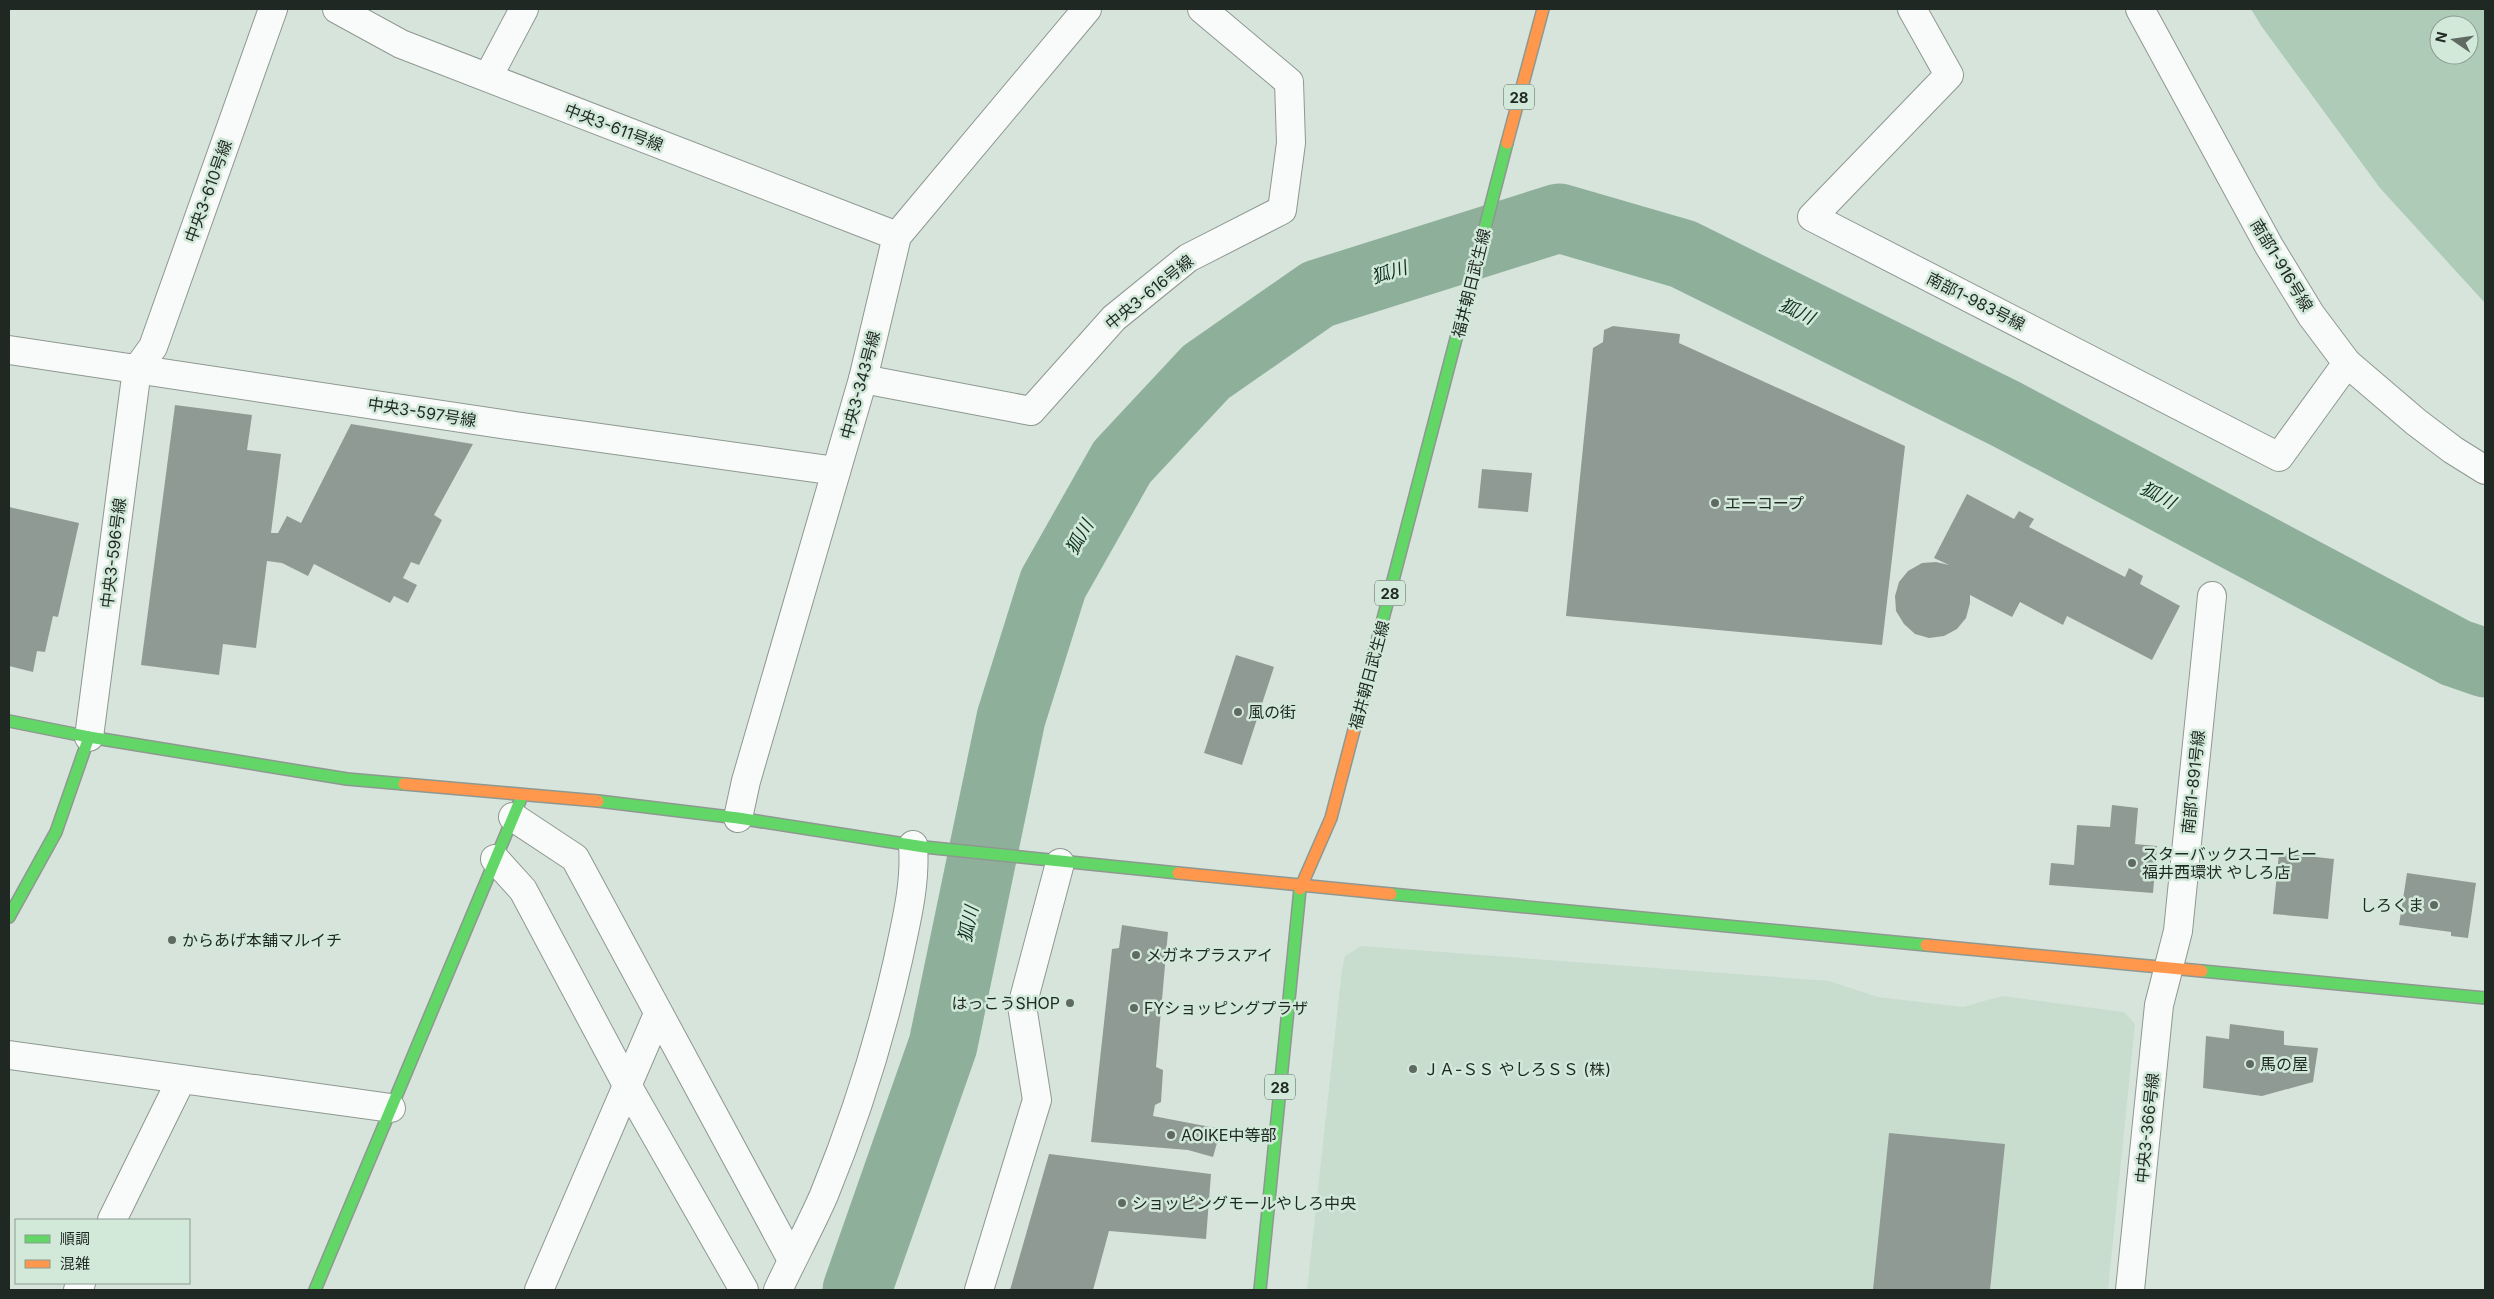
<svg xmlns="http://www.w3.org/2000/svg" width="2494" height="1299" font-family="Inter,'Noto Sans JP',sans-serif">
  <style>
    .built { fill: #c8ddce }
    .forest { fill: #adcbb7; fill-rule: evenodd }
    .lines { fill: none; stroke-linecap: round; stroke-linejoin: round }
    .river { stroke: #8eb09a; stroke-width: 69 }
    .building { fill: #909a94 }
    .street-casing { stroke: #8e9891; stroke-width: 30 }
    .fast-casing { stroke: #8e9891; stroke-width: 14 }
    .slow-casing { stroke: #8e9891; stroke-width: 14 }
    .street { stroke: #f9fbfa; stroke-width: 28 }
    .fast { stroke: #63d668; stroke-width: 11 }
    .slow { stroke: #ff974d; stroke-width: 11 }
    .poi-dot { fill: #5f6a63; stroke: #d2e9da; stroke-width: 2 }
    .labels { text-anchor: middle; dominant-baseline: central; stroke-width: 5; stroke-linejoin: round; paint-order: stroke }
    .shield { fill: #d2e9da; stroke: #556259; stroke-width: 1 }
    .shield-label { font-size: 15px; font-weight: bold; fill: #1f2822 }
    .street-label { font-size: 16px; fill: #1f2822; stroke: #d2e9da }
    .poi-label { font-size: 16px; fill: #1f2822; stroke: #d2e9da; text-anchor: start }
    .water-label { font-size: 18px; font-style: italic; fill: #0d311d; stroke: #d2e9da }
  </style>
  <rect width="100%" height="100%" fill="#d7e4db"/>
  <!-- built -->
  <polygon class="built" points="1361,946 1829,981 1878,997 1963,1007 2002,996 2124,1012 2135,1024 2108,1290 1307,1290 1342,969 1345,956"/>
  <!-- forest -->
  <path class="forest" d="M2251 9H2485V303L2380 188 2262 27ZM2439 25H2469V55H2439Z"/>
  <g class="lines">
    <!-- river -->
    <polyline class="river" points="857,1290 943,1045 1011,718 1053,584 1122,462 1206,372 1318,294 1559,218 1683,254 2006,414 2456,653 2485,663"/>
  </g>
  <!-- building -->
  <g class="building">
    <polygon points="1613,326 1680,334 1679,343 1905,446 1882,645 1566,616 1593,348 1603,342 1604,330"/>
    <polygon points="175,405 252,415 247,450 281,454 271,533 278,533 287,516 301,523 351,424 473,444 434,515 442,520 419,565 411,562 403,578 417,585 408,603 394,596 390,603 314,564 308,576 282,563 267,561 256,648 223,644 219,675 141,665"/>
    <polygon points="1482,469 1532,473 1528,512 1478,508"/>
    <polygon points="1967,494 2014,519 2019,511 2034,519 2029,527 2125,577 2129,568 2143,576 2140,584 2180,606 2152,660 2067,616 2063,625 2020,602 2012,617 1970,595 1970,603 1966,618 1957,629 1944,636 1929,638 1915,634 1904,624 1896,611 1895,596 1899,582 1908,571 1922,563 1936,562 1949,565 1934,558"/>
    <polygon points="9,507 79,523 58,617 53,616 45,652 37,651 33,672 9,666"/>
    <polygon points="1236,655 1274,667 1242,765 1204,753"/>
    <polygon points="2112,805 2138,808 2135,844 2157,846 2153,893 2049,885 2051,863 2074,865 2077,825 2110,827"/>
    <polygon points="2279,853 2334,859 2328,919 2273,914"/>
    <polygon points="2407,873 2476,883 2468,938 2451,936 2451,932 2399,925"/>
    <polygon points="1122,925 1168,932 1156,1067 1163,1070 1161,1102 1155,1105 1153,1116 1221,1129 1213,1157 1188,1150 1091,1142 1112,949 1119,948"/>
    <polygon points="2230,1024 2284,1031 2284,1045 2318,1048 2313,1082 2262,1096 2203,1088 2206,1036 2229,1039"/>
    <polygon points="1889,1133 2005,1144 1990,1290 1873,1290"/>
    <polygon points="1049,1154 1211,1174 1206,1239 1109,1231 1093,1290 1010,1290"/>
  </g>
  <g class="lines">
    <!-- street casing -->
    <g class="street-casing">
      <g id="street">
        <polyline points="337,9 401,44 897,236"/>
        <polyline points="1912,9 1949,75 1812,217 2279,457 2347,363"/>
        <polyline points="2140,9 2269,246 2311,315 2347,363 2416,422 2453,450 2485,470"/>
        <polyline points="488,77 524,9"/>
        <polyline points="9,350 515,426 836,471"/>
        <polyline points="863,379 1031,411 1114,318 1188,258 1282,210 1291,143 1289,82 1202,9"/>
        <polyline points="89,737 137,369 153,347 273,9"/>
        <polyline points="513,817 575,858 792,1260"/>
        <polyline points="738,818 746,781 863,379 897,236 1087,9"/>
        <polyline points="495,859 523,890 627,1085 744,1290"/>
        <polyline points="9,1055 391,1108"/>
        <polyline points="112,1220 181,1080"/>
        <polyline points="78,1290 81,1283"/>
        <polyline points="539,1290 658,1014"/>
        <path d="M778 1290C793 1258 810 1227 824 1195 855 1119 880 1040 898 960 906 922 916 884 913 845"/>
        <polyline points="979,1290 1037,1100 1022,1006 1060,863"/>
        <polyline points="2130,1290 2159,1005 2178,931 2212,596"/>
      </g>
    </g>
    <!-- fast casing -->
    <g class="fast-casing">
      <g id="fast">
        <polyline points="1378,638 1507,143"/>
        <polyline points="9,721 89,737 347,779 404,784"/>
        <polyline points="598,801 738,818 924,847 1178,873"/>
        <polyline points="1391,894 1926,945"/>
        <polyline points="9,917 56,832 89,737"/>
        <polyline points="2202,971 2485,998"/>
        <polyline points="315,1290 522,796"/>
        <polyline points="1260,1290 1300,889"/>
      </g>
    </g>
    <!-- slow casing -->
    <g class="slow-casing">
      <g id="slow">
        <polyline points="1507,143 1543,9"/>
        <polyline points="404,784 598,801"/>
        <polyline points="1178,873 1391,894"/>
        <polyline points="1300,889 1331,818 1378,638"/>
        <polyline points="1926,945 2202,971"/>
      </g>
    </g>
    <!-- street -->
    <use href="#street" class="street"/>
    <!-- fast -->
    <use href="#fast" class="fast"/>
    <!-- slow -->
    <use href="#slow" class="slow"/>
  </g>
  <!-- markers -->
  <g class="poi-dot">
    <circle cx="1715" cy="503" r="5"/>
    <circle cx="1238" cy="712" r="5"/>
    <circle cx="2132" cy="863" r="5"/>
    <circle cx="2434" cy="905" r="5"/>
    <circle cx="172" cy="940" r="5"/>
    <circle cx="1136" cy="955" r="5"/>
    <circle cx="1070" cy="1003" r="5"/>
    <circle cx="1134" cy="1008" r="5"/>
    <circle cx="2250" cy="1064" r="5"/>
    <circle cx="1413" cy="1069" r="5"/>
    <circle cx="1171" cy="1135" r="5"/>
    <circle cx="1122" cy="1203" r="5"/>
  </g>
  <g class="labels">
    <!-- shield labels -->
    <g class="shield">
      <rect x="1504" y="84.5" width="30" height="25" rx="4"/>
      <rect x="1375" y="580.5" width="30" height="25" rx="4"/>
      <rect x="1265" y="1074.5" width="30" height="25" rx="4"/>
    </g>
    <g class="shield-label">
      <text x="1519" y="97">28</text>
      <text x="1390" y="593">28</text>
      <text x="1280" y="1087">28</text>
    </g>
    <!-- street labels -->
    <g class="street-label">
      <text transform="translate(614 127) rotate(21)">中央3-611号線</text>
      <text transform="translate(208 191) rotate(-70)">中央3-610号線</text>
      <text transform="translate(2282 265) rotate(59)">南部1-916号線</text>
      <text transform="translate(1471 283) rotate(-76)">福井朝日武生線</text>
      <text transform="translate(1149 292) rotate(-39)">中央3-616号線</text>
      <text transform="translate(1976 301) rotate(27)">南部1-983号線</text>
      <text transform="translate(860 385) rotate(-75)">中央3-343号線</text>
      <text transform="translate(422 412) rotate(9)">中央3-597号線</text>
      <text transform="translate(113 553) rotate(-83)">中央3-596号線</text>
      <text transform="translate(1369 675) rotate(-75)">福井朝日武生線</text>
      <text transform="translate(2193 782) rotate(-84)">南部1-891号線</text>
      <text transform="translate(2147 1128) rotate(-84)">中央3-366号線</text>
    </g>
    <!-- poi labels -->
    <g class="poi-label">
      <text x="1725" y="503">エーコープ</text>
      <text x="1248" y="712">風の街</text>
      <text x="2142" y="854">スターバックスコーヒー<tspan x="2142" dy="18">福井西環状 やしろ店</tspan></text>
      <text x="2424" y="905" text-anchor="end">しろくま</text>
      <text x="182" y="940">からあげ本舗マルイチ</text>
      <text x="1146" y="955">メガネプラスアイ</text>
      <text x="1060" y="1003" text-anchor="end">はっこうSHOP</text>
      <text x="1144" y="1008">FYショッピングプラザ</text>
      <text x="2260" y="1064">馬の屋</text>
      <text x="1423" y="1069">ＪＡ-ＳＳ やしろＳＳ (株)</text>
      <text x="1181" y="1135">AOIKE中等部</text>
      <text x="1132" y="1203">ショッピングモールやしろ中央</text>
    </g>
    <!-- water labels -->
    <g class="water-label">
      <text transform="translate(1389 272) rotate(-17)">狐川</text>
      <text transform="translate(1797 311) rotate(26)">狐川</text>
      <text transform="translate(2158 495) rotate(28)">狐川</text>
      <text transform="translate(1079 537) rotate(-60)">狐川</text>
      <text transform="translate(968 924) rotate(-78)">狐川</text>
    </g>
  </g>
  <!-- border -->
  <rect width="2494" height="1299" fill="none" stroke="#1f2822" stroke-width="20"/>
  <!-- legend -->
  <rect x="15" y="1219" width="175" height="65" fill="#d2e9da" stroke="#8a9c90"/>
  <rect x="25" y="1235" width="25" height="8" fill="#63d668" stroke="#8a9c90"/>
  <text x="60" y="1244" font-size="15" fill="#1f2822">順調</text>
  <rect x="25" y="1260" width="25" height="8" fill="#ff974d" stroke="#8a9c90"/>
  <text x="60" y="1269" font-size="15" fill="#1f2822">混雑</text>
  <!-- north arrow -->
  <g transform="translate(2454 40) rotate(283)"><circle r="24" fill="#d2e9da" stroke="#8a9c90"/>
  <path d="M0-4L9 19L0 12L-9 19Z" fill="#5f6a63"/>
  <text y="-8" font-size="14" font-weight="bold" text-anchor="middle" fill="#1f2822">N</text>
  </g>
</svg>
